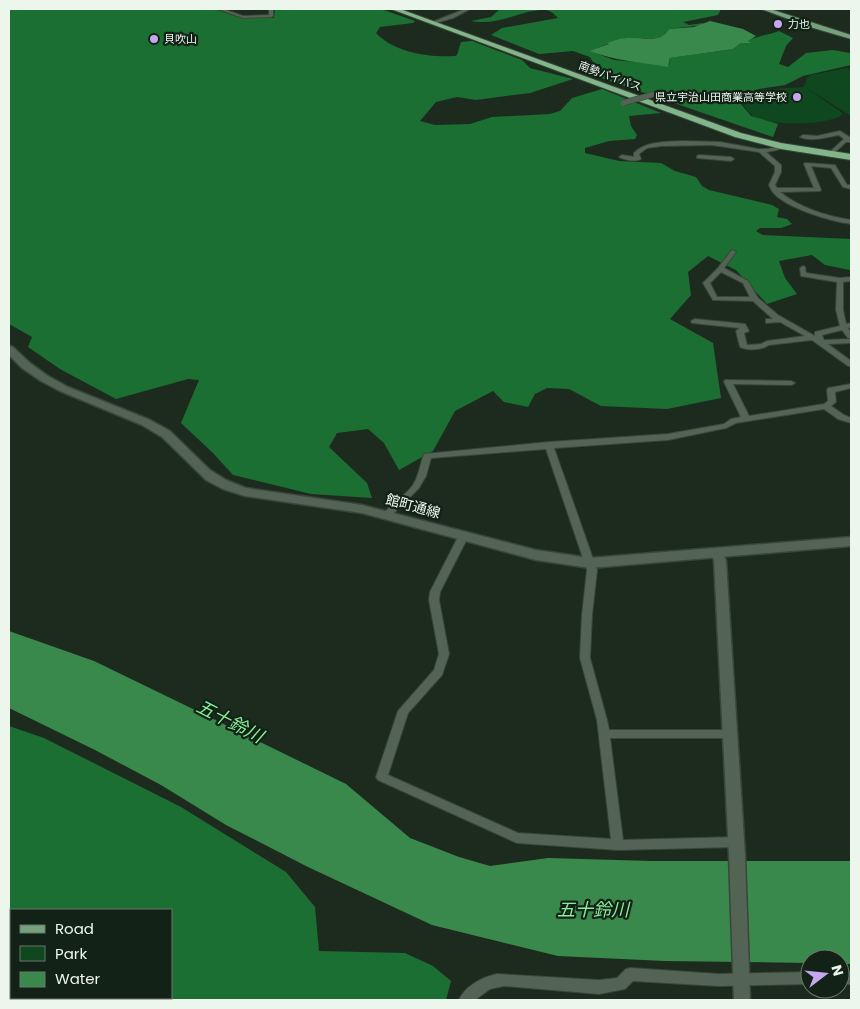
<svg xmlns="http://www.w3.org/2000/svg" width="860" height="1009" font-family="Poppins,'Noto Sans JP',sans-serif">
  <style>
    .green { fill: #0f471f }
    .forest { fill: #1c6f33; fill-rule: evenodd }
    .water { fill: #3a894c }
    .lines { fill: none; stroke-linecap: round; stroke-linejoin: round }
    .minor-casing { stroke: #39463a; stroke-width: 2 }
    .tertiary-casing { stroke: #39463a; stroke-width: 3 }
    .secondary-casing { stroke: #39463a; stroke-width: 3 }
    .primary-casing { stroke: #39463a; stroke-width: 2 }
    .trunk-casing { stroke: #39463a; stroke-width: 2 }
    .minor { fill: #536455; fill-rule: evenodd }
    .tertiary { fill: #536455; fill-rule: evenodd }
    .secondary { fill: #536455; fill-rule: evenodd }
    .primary { fill: #76a17d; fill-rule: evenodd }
    .trunk { fill: #82b58a; fill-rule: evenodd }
    .minor-bridge-casing { stroke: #39463a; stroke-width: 6; stroke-linecap: butt }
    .minor-bridge { stroke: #536455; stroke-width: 5 }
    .poi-dot { fill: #c6a6f0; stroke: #132216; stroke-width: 2 }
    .labels { text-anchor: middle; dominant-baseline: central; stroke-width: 4.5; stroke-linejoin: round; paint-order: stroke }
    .far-poi-label { font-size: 11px; fill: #ecf6ed; stroke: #132216; text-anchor: start }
    .far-street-label { font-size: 11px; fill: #ecf6ed; stroke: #132216 }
    .street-label { font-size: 14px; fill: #ecf6ed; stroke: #132216 }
    .near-water-label { font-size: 18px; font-style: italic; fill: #86ed9a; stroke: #132216 }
  </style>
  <rect width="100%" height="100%" fill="#1d2b1f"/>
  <!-- green -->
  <path class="green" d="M847 68 851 71V116L805 87 841 112 842 115C826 126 769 126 753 116 748 112 744 107 741 101L760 90 804 87 807 78 811 75Z"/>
  <!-- forest -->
  <g class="forest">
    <path d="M9 9H214L242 18H274L275 9H381L415 21 413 23 380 27 376 33C393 52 430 58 455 56L457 55 461 42 472 41 522 60 530 68 573 79 530 93 476 100 457 97 436 102 420 121 435 125 470 124 492 117 550 114 560 111 572 98 602 89 661 113 629 116 631 126 637 135 635 139 609 141 585 148V153L619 161 661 163 675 171 696 177 702 186 709 190 772 205 779 209 777 217 787 219 792 224 781 228H760L756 231 763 235 851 239 850 270 825 265 812 255 779 261 785 278 797 294 767 304 736 270 708 256 688 272 691 295 670 319 713 343 721 398 667 409 601 406 569 389 547 388 535 394 528 407 504 402 493 391 455 411 433 451 399 470 384 443 368 429 337 433 329 447 367 483 372 498 311 494 233 475 213 453 181 423 199 380 188 379 116 399 60 369 28 347 32 337 9 324Z"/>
    <path d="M500 9H721L718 15 683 22 689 25 703 23V25L669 29C661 45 642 36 628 38 621 38 598 48 590 51L614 60 669 65 670 58 733 49 741 43H750L747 41C757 36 768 35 779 31L793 38 786 46 779 64 788 67 806 53 833 50 850 53 851 65 803 76 785 85 759 89 746 94 721 96 729 104H741L751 116 778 124 773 137 581 71 580 68 594 64 590 57 573 51 539 54 491 35 502 28 558 18C553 13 549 9 541 10 515 12 500 26 471 21L491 17Z"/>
    <path d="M9 726 44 738 181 807 286 872 315 907 319 951 405 953 433 966 451 981 446 1000H9ZM11 910H171V998H11Z"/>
  </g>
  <!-- water -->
  <g class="water">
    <path d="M710 21 743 29 756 36 748 41 751 43H741L733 49 670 58 668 67C641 62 616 61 589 51L609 44 607 43C614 41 621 38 627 38 642 36 660 45 669 29L694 27Z"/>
    <polygon points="9,631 94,661 195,710 346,784 410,838 459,857 490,866 548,858 651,861 851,861 851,964 840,964 840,959 810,959 810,963 665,961 558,956 432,925 308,867 226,825 161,785 95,750 9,708"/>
  </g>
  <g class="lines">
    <!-- minor casing -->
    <g class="minor-casing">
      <g id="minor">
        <polygon points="218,9 223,9 243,16 269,15 269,9 273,9 273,16 271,17 243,18"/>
        <polygon points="465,9 470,9 453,18 432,24 430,23"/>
        <path d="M840 131 851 138V142H846L834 153 831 151 832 150 844 139 839 135C827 137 812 142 800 137L803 135 817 136Z"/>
        <path d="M682 141 720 142 758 149H768L783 145V147L777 150 766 152 781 165V172L775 185 777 188H814L804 164 805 163 835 165 847 185H851V189L843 187 831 168 811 166 821 190 820 191 780 192C800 208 826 216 851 220V224C831 221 784 208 772 191 771 189 770 187 769 185L775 172V166L759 152 712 145 661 146 647 148 639 154 641 159C636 162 624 160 619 157L622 155 634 157V153C646 141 666 142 682 141Z"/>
        <polygon points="699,155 731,157 734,159 731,161 697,158 697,156"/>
        <path d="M733 250 736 252 724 268 748 281 758 298 778 315 815 336V332L840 326 836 310 837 282 801 276 800 268 803 266 805 267 806 273 840 278 851 277V281L843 282V310L846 324 851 323V327L848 328 851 332V338H848L842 330 822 335 824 340 851 339V343L828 344 851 361V366H848L812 340 769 345C762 350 747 351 740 347L736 331 740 328 692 323 691 321 695 319 745 324 749 331 744 333 747 345 761 344 767 341 805 336 780 322 766 323V319H773L753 301 713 300 703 283 718 268 731 251ZM721 272 743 283 750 297H717L710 283Z"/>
        <path d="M725 380 791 381 795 383 791 385 733 384 749 416 824 404 828 401 827 390 828 388 851 384V388L835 392 836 402 831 406 844 415 851 418V423L838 419 824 409 736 423 726 428 668 440 554 448 597 570 592 615 590 658 607 720 609 730H730L734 731 735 734 734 737 730 738H610L623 840 736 837 740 838 742 842 740 846 736 847 618 850 517 843 378 780 376 777 398 711 434 670 439 654 429 600 430 592 459 535 464 532 469 535 440 592 439 600 449 654 442 675 408 713 388 775 518 833 611 839 597 720 580 658 582 615 587 570 546 449 431 458 426 476 419 488 391 516H385L384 514C391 502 405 497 413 485 419 476 420 464 424 454L549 442 668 434 724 424 731 419 741 417 724 382Z"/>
        <path d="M631 968 719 974 810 972V984L719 986 633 981 625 989 620 990 599 994 504 986 490 989 475 1000H459C465 986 483 977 497 974L599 980 617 978 626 969Z"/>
        <rect x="840" y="972" width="11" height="12"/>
      </g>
    </g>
    <!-- tertiary casing -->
    <g class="tertiary-casing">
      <polygon id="tertiary" points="718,549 722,550 726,561 745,855 750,1000 734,1000 729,855 714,561 712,553"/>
    </g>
    <!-- secondary casing -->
    <g class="secondary-casing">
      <polygon id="secondary" points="9,346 13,347 30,363 48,376 68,387 150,420 170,431 210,470 226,480 246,488 362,505 536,550 590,558 851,537 851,546 590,568 536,560 362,513 245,496 223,489 206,480 162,437 142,425 60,391 41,381 22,368 9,355"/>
    </g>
    <!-- primary casing -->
    <g class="primary-casing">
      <polygon id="primary" points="761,9 770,9 851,35 851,39 810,27"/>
    </g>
    <!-- trunk casing -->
    <g class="trunk-casing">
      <polygon id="trunk" points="391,9 400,9 741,133 781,143 851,154 851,160 781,149 735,137"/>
    </g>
    <!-- minor -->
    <use href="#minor" class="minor"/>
    <!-- tertiary -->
    <use href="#tertiary" class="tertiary"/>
    <!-- secondary -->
    <use href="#secondary" class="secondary"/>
    <!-- primary -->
    <use href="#primary" class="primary"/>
    <!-- trunk -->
    <use href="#trunk" class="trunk"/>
    <!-- minor-bridge casing -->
    <g class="minor-bridge-casing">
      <polyline id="minor-bridge" points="623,103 658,93"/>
    </g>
    <!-- minor-bridge -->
    <use href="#minor-bridge" class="minor-bridge"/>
  </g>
  <!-- markers -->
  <g class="poi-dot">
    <circle cx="778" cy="24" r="5"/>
    <circle cx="154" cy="39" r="5"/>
    <circle cx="797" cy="97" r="5"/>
  </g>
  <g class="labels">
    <!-- far-poi labels -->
    <g class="far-poi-label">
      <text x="788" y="24">力也</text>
      <text x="164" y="39">貝吹山</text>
      <text x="787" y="97" text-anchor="end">県立宇治山田商業高等学校</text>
    </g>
    <!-- far-street labels -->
    <g class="far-street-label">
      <text transform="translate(610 76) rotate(20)">南勢バイパス</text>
    </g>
    <!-- street labels -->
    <g class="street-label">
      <text transform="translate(413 506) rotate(15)">館町通線</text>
    </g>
    <!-- near-water labels -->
    <g class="near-water-label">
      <text transform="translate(230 721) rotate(27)">五十鈴川</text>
      <text x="593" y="909">五十鈴川</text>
    </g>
  </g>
  <!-- border -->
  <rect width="860" height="1009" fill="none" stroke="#ecf6ed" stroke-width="20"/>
  <!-- legend -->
  <rect x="10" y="909" width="162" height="90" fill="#132216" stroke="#6a776c"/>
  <rect x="20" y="925" width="25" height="8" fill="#76a17d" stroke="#6a776c"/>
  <text x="55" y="934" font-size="15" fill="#ecf6ed">Road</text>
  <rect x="20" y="946" width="25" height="15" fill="#0f471f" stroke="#6a776c"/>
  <text x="55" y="959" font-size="15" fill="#ecf6ed">Park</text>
  <rect x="20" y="972" width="25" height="15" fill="#3a894c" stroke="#6a776c"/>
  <text x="55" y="984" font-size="15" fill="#ecf6ed">Water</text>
  <!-- north arrow -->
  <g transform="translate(825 974) rotate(74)"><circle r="24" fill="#132216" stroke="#6a776c"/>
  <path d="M0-4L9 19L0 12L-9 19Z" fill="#c6a6f0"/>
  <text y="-8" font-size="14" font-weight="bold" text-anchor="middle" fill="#ecf6ed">N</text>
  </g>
</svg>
